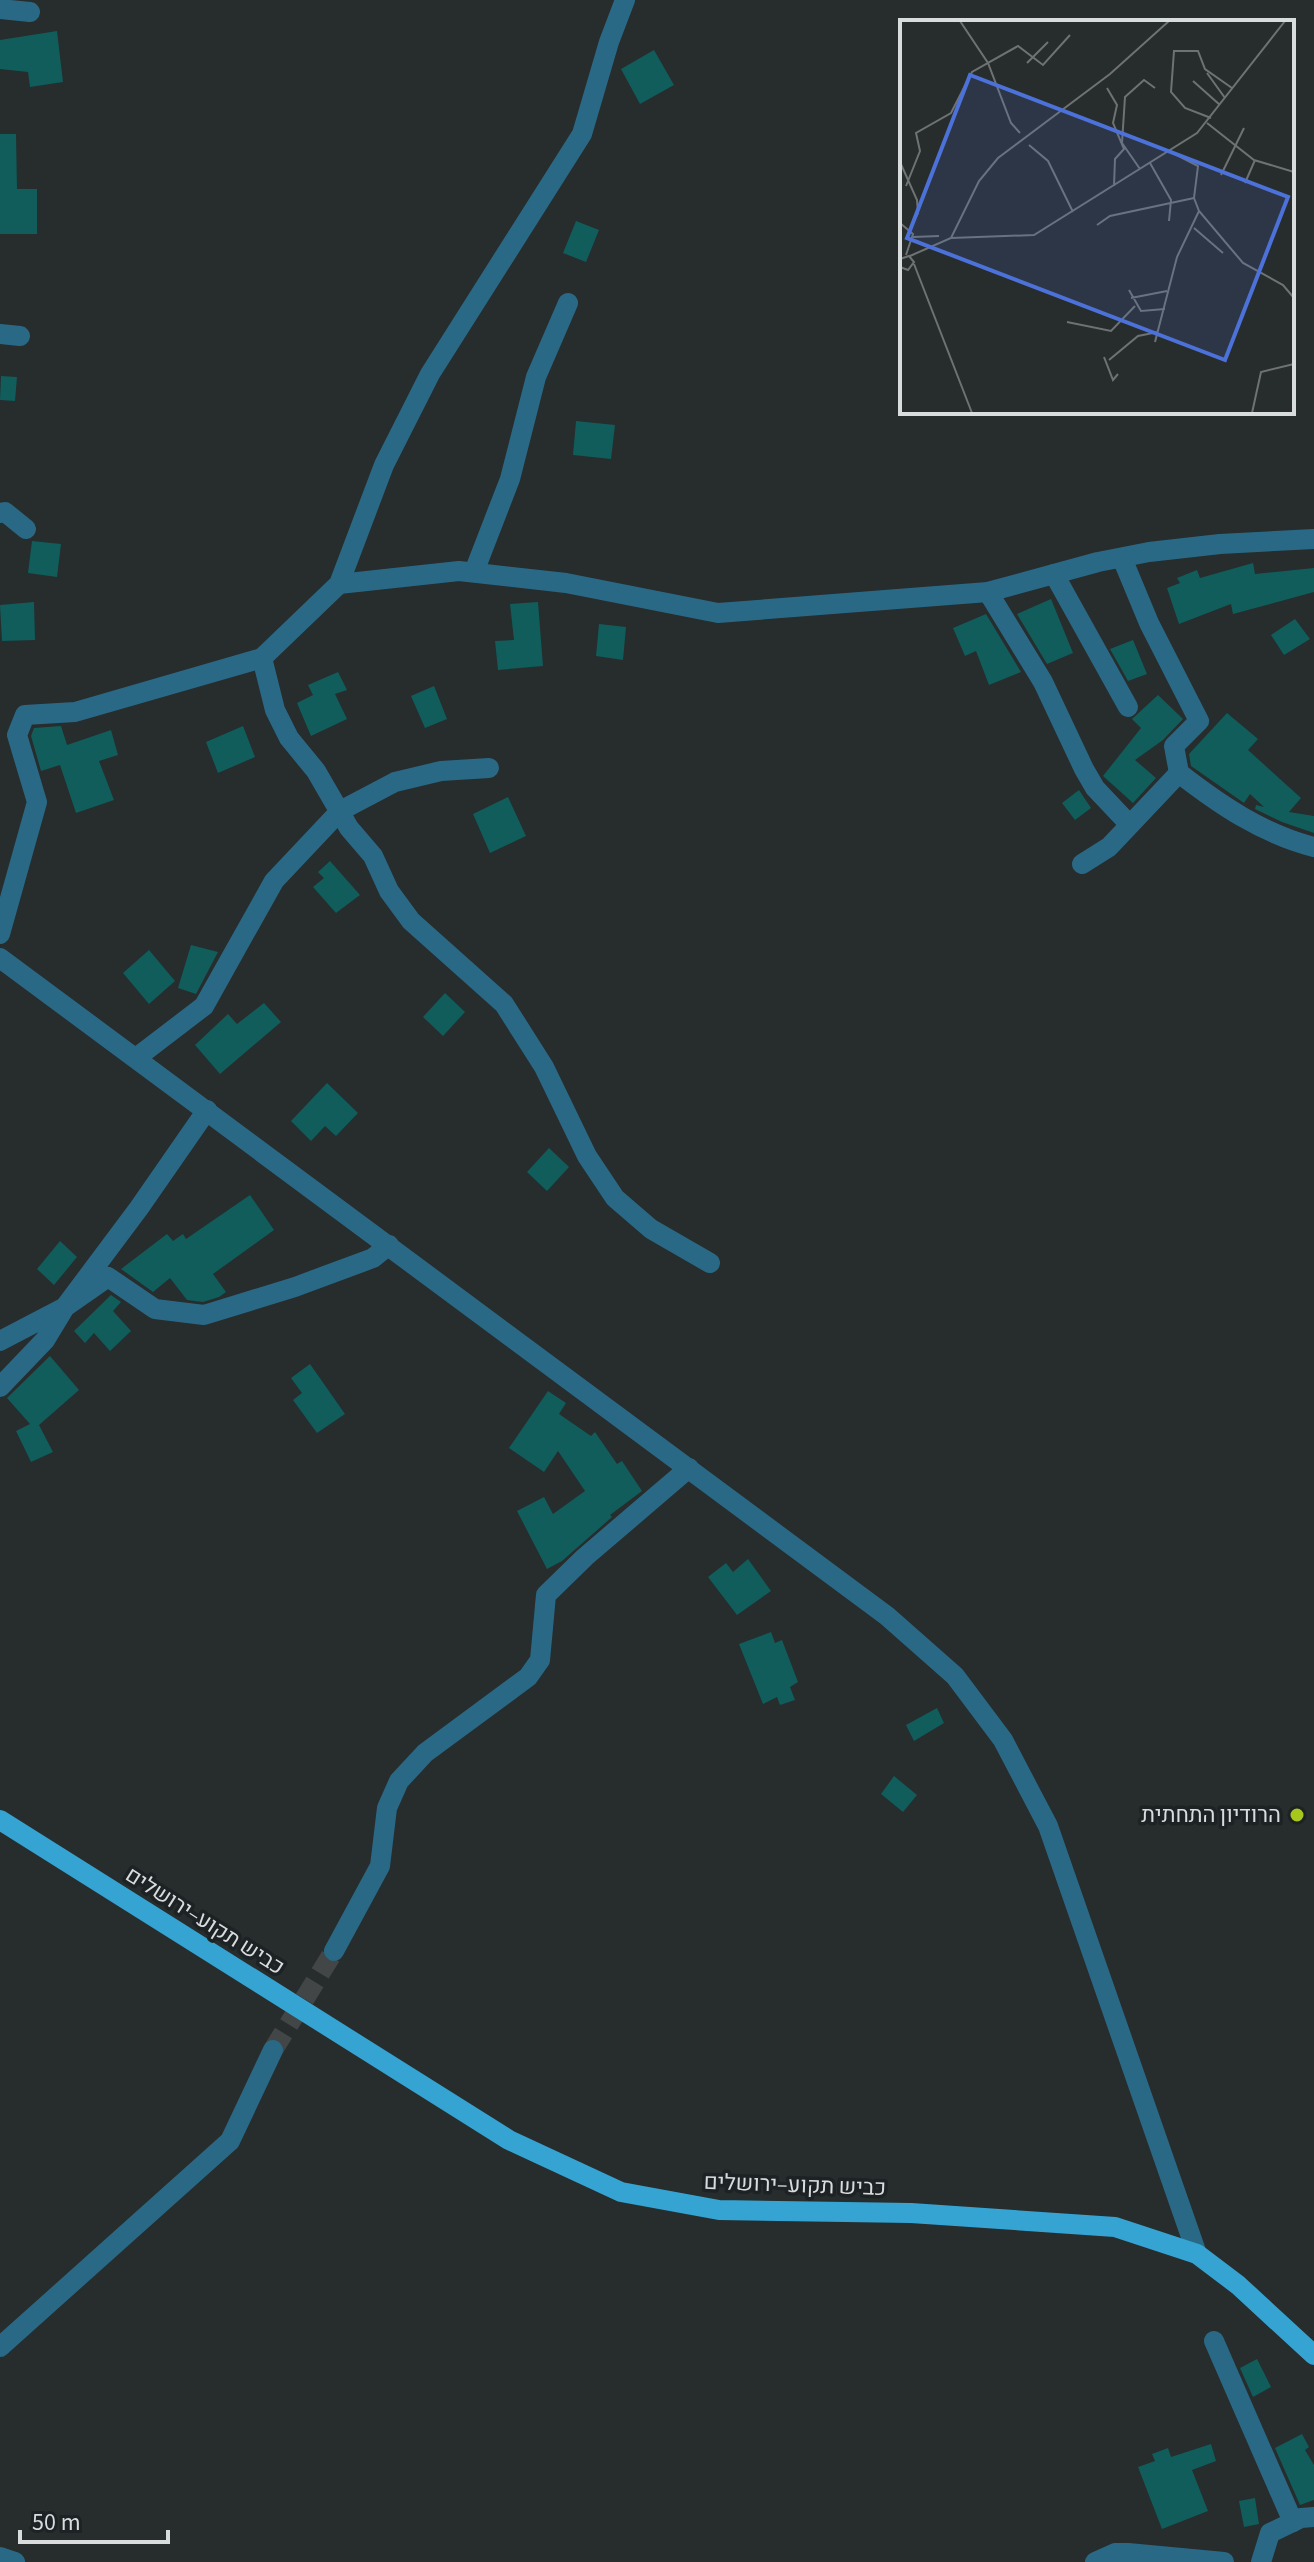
<svg xmlns="http://www.w3.org/2000/svg" width="1314" height="2562" font-family="'Source Sans 3',Heebo,sans-serif">
  <style>
    .building { fill: #105d5c }
    .lines { fill: none; stroke-linecap: round; stroke-linejoin: round }
    .minor-tunnel { stroke: #424647; stroke-width: 20; stroke-dasharray: 20 10; stroke-linecap: butt }
    .minor { stroke: #2a6986; stroke-width: 20 }
    .major { stroke: #36a4d3; stroke-width: 20 }
    .poi-dot { fill: #a8c71c; stroke: #1d2224; stroke-width: 3 }
    .labels { text-anchor: middle; dominant-baseline: central; stroke-width: 7; stroke-linejoin: round; paint-order: stroke }
    .poi-label { font-size: 22px; fill: #d8dcdd; stroke: #1d2224; text-anchor: end }
    .street-label { font-size: 22px; fill: #d8dcdd; stroke: #1d2224 }
    .inset-road { fill: none; stroke: #6e7273; stroke-width: 2 }
    .view { fill: #4c72d9; fill-opacity: 0.15; stroke: #4c72d9; stroke-width: 4 }
    .inset-edge { fill: none; stroke: #d8dcdd; stroke-width: 4 }
  </style>
  <rect width="100%" height="100%" fill="#272c2d"/>
  <!-- building -->
  <g class="building">
    <polygon points="57,31 63,82 30,87 28,72 0,69 0,40"/>
    <polygon points="654,50 674,85 640,104 621,69"/>
    <polygon points="0,134 16,134 17,189 37,189 37,234 0,234"/>
    <polygon points="576,221 599,230 586,262 563,253"/>
    <polygon points="1,376 17,377 15,401 0,400"/>
    <polygon points="576,421 615,425 611,459 573,455"/>
    <polygon points="32,541 61,544 57,577 28,573"/>
    <polygon points="1253,563 1255,574 1314,568 1314,592 1233,614 1231,604 1179,624 1167,588 1180,583 1177,578 1197,570 1200,578"/>
    <polygon points="1051,599 1073,653 1047,664 1017,614"/>
    <polygon points="34,602 35,640 2,641 0,605"/>
    <polygon points="538,602 543,666 498,670 495,641 514,640 510,604"/>
    <polygon points="986,614 1021,672 989,685 976,651 965,656 953,628"/>
    <polygon points="1295,619 1310,639 1284,655 1271,635"/>
    <polygon points="599,624 626,627 623,660 596,656"/>
    <polygon points="1133,640 1147,674 1128,681 1110,649"/>
    <polygon points="338,672 347,690 335,694 347,719 311,736 297,703 313,695 308,685"/>
    <polygon points="434,686 447,719 425,728 411,696"/>
    <polygon points="1158,695 1183,719 1163,740 1135,760 1156,778 1133,803 1103,776 1141,728 1132,719"/>
    <polygon points="1227,713 1258,739 1248,750 1301,798 1289,812 1314,816 1314,833 1282,822 1255,809 1256,805 1264,807 1250,794 1244,803 1191,766 1189,754"/>
    <polygon points="61,726 67,745 111,730 118,755 99,761 114,800 76,813 60,765 41,771 31,736 34,728"/>
    <polygon points="243,726 255,757 218,773 206,742"/>
    <polygon points="1079,790 1091,808 1075,820 1062,803"/>
    <polygon points="508,797 526,836 490,853 473,814"/>
    <polygon points="330,861 360,895 336,913 313,887 324,878 318,872"/>
    <polygon points="191,945 218,952 196,994 178,988"/>
    <polygon points="149,950 175,981 149,1004 123,973"/>
    <polygon points="445,993 465,1012 443,1036 423,1017"/>
    <polygon points="264,1003 281,1022 220,1074 195,1045 228,1014 237,1024"/>
    <polygon points="327,1083 358,1113 336,1136 325,1126 311,1141 291,1121"/>
    <polygon points="549,1148 569,1167 547,1191 527,1172"/>
    <polygon points="250,1195 274,1230 213,1274 226,1292 219,1297 203,1302 187,1300 170,1278 153,1292 121,1269 167,1234 173,1241 183,1234 186,1239"/>
    <polygon points="60,1241 77,1257 54,1285 37,1269"/>
    <polygon points="111,1295 121,1302 113,1311 131,1331 110,1351 94,1333 85,1343 74,1331"/>
    <polygon points="50,1356 79,1390 39,1425 53,1452 31,1462 16,1431 30,1424 7,1398"/>
    <polygon points="310,1364 345,1414 317,1433 293,1400 302,1393 291,1378"/>
    <polygon points="548,1391 566,1403 559,1414 591,1436 595,1432 617,1464 622,1461 642,1491 610,1515 612,1517 562,1561 547,1569 517,1511 544,1497 553,1514 585,1491 558,1451 544,1472 509,1448"/>
    <polygon points="748,1559 771,1591 737,1615 708,1577 726,1563 733,1572"/>
    <polygon points="771,1632 775,1643 782,1640 798,1682 790,1687 795,1700 780,1705 777,1697 763,1704 739,1644"/>
    <polygon points="937,1708 944,1723 914,1741 906,1725"/>
    <polygon points="894,1776 917,1795 903,1812 881,1794"/>
    <polygon points="1257,2359 1271,2387 1253,2397 1240,2368"/>
    <polygon points="1302,2434 1309,2447 1305,2450 1314,2465 1314,2500 1300,2505 1275,2448"/>
    <polygon points="1211,2444 1216,2461 1192,2470 1208,2511 1162,2529 1138,2467 1155,2461 1152,2454 1168,2448 1171,2457"/>
    <polygon points="1255,2498 1259,2524 1244,2527 1239,2501"/>
  </g>
  <g class="lines">
    <!-- minor-tunnel -->
    <polyline class="minor-tunnel" points="273,2050 334,1951"/>
    <!-- minor -->
    <g class="minor">
      <polyline points="0,9 30,12"/>
      <polyline points="0,334 20,336"/>
      <polyline points="0,513 5,512 26,529"/>
      <path d="M1122 558 1149 623 1199 721 1174 746 1179 773C1220 805 1263 834 1314 847"/>
      <polyline points="474,572 510,479 536,377 568,303"/>
      <polyline points="1054,574 1128,707"/>
      <polyline points="339,584 459,571 566,583 718,613 988,592 1098,562 1149,552 1220,544 1314,539"/>
      <polyline points="988,592 1043,682 1084,769 1095,788 1129,824"/>
      <polyline points="262,658 275,710 289,738 316,771 349,828 373,856 389,891 411,921 504,1004 544,1067 587,1156 615,1198 651,1229 710,1263"/>
      <polyline points="1082,864 1109,847 1179,773"/>
      <polyline points="0,934 37,802 17,735 25,715 75,712 262,658 339,584 384,465 430,374 582,134 609,42 625,0"/>
      <polyline points="0,958 887,1616 955,1676 1003,1740 1048,1826 1197,2254"/>
      <polyline points="136,1058 204,1006 274,881 340,811 395,782 441,771 489,768"/>
      <polyline points="0,1341 65,1307 139,1208 207,1110"/>
      <polyline points="0,1387 45,1340 65,1307 108,1277 155,1309 204,1315 295,1287 373,1258 389,1245"/>
      <polyline points="334,1951 380,1866 387,1808 399,1781 425,1753 528,1677 540,1660 546,1595 585,1557 689,1468"/>
      <polyline points="1214,2341 1293,2522"/>
      <polyline points="0,2347 230,2141 273,2050"/>
      <polyline points="0,2557 15,2562"/>
      <polyline points="1095,2562 1115,2553 1128,2553 1224,2562"/>
      <polyline points="1261,2562 1270,2533 1301,2518 1314,2517"/>
    </g>
    <!-- major -->
    <polyline class="major" points="0,1820 509,2140 621,2192 719,2210 911,2213 1115,2227 1197,2254 1238,2285 1314,2355"/>
  </g>
  <!-- markers -->
  <circle class="poi-dot" cx="1297" cy="1815" r="8"/>
  <g class="labels">
    <!-- poi labels -->
    <g class="poi-label">
      <text x="1281" y="1815">הרודיון התחתית</text>
    </g>
    <!-- street labels -->
    <g class="street-label">
      <text transform="translate(205 1921) rotate(32)">כביש תקוע–ירושלים</text>
      <text transform="translate(795 2185) rotate(2)">כביש תקוע–ירושלים</text>
    </g>
  </g>
  <!-- overview -->
  <g transform="translate(900 20)">
    <rect width="394" height="394" fill="#272c2d"/>
    <path class="inset-road" d="M60 1 88 43 111 103 120 113M127 43 148 22M307 53 325 78M293 61 320 85M207 68 217 85 213 103 224 129 215 139 214 166M311 98 285 88 271 72 274 31H298L305 49 332 68M307 103 354 140 394 152M129 125 148 141 173 192M269 131 298 146 294 178 299 191 343 243 383 265 394 278M0 142 17 180 18 193 9 211M250 143 271 180 269 201M240 149 222 123 225 77 244 60 255 68M321 155 344 108M345 163 355 140M6 166 20 131 16 113 51 93 72 52 118 26 143 45 170 15M0 203 13 214 6 235M197 205 210 196 294 178M294 208 323 233M13 217 39 216M51 218 134 215 297 113 385 1M10 236 51 218 79 161 98 138 210 54 269 1M0 239 9 236 14 242 8 250 0 247M14 244 72 393M229 270 241 291 265 289M231 278 267 271M167 302 211 311 235 286M255 322 277 237 299 191M204 337 213 360 218 354M209 340 238 316 258 312M352 393 361 352 394 344"/>
    <path class="view" d="M70 55 388 177 325 340 7 218Z"/>
    <rect width="394" height="394" class="inset-edge"/>
  </g>
  <!-- scale -->
  <path d="M20 2530v12h148v-12" fill="none" stroke="#d8dcdd" stroke-width="4"/>
  <text x="32" y="2530" font-size="24" fill="#d8dcdd" stroke="#1d2224" stroke-width="6" paint-order="stroke">50 m</text>
</svg>
